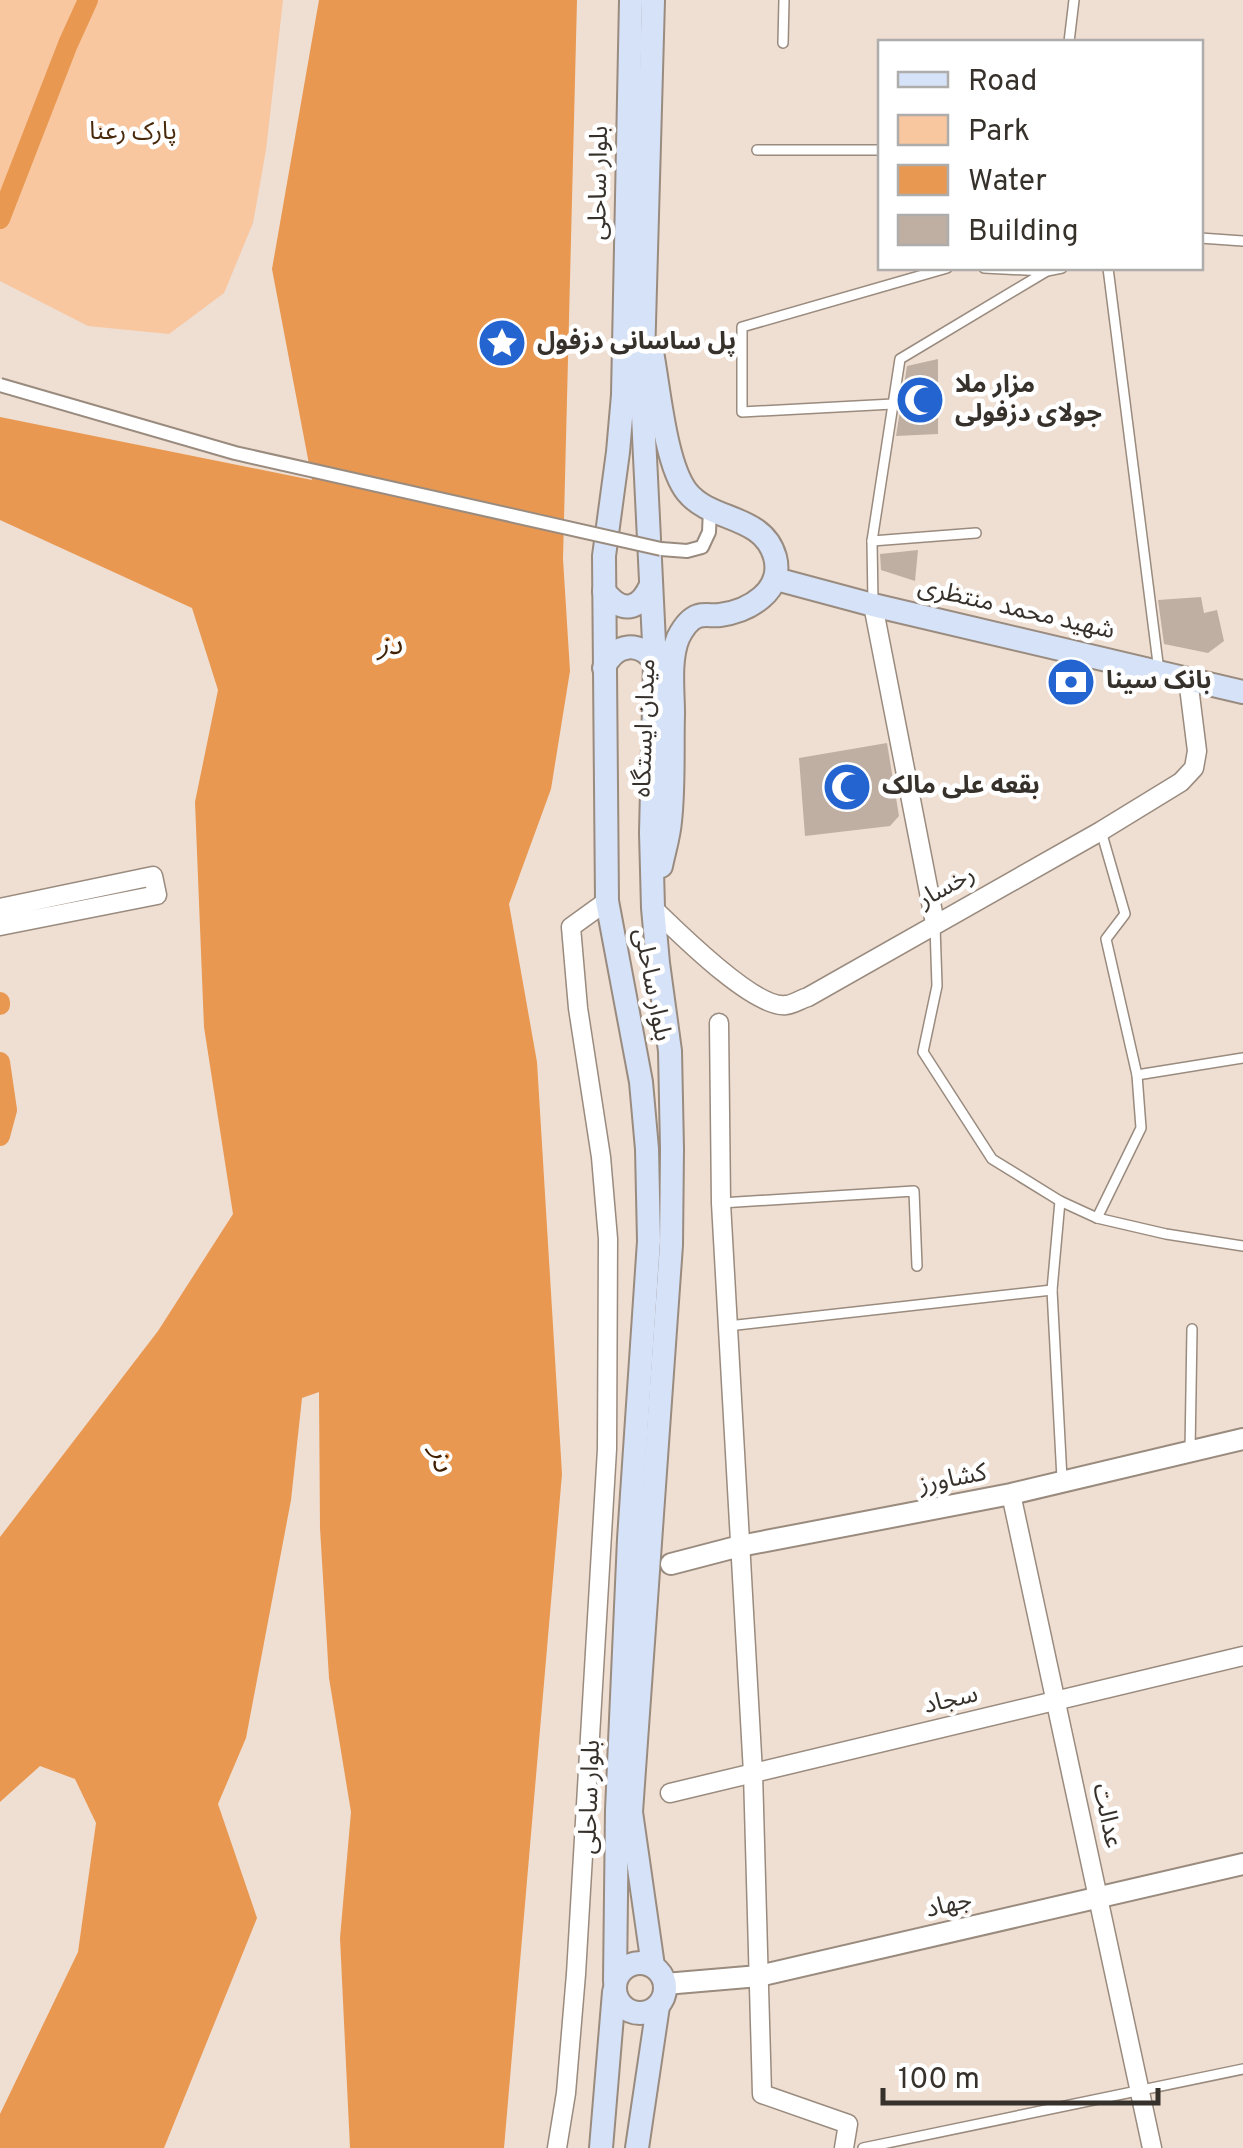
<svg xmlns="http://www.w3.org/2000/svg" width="1243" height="2148" font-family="Overpass,'Noto Sans Arabic',sans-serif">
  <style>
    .green { fill: #f8c69f }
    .water { fill: #e89851 }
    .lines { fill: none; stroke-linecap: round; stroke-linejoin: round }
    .canal { stroke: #e89851; stroke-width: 20 }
    .building { fill: #bfafa3 }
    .service-casing { stroke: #9a8b7f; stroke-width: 12 }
    .pedestrian-casing { stroke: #9a8b7f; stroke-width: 16 }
    .minor-casing { stroke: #9a8b7f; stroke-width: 21 }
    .tertiary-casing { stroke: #9a8b7f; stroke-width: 24 }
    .secondary-casing { stroke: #9a8b7f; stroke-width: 26 }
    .service { stroke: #fff; stroke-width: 9 }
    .pedestrian { stroke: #fff; stroke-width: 12 }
    .minor { stroke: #fff; stroke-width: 18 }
    .tertiary { stroke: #fff; stroke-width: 20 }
    .secondary { stroke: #d5e2f8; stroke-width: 22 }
    .pedestrian-bridge-casing { stroke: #9a8b7f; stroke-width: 16; stroke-linecap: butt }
    .pedestrian-bridge { stroke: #fff; stroke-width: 12 }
    .labels { text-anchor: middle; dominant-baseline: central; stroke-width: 9; stroke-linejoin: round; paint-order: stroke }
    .park-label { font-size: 25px; fill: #4a2a0c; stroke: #fff }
    .street-label { font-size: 25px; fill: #37312c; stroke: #fff }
    .poi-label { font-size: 25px; font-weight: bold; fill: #37312c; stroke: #fff; text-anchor: start }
    .water-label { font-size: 28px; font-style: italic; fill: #412102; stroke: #fff }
  </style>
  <rect width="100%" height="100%" fill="#efded2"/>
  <!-- green -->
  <polygon class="green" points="0,0 283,0 266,150 253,223 224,293 169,334 88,326 0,281"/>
  <!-- water -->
  <polygon class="water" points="319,0 577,0 563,559 570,671 551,789 509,904 537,1062 562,1474 504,2148 350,2148 340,1938 351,1812 329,1678 320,1528 319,1392 302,1398 291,1500 246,1738 218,1804 257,1918 164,2148 0,2148 0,2114 78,1952 96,1823 75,1779 40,1766 0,1802 0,1537 158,1331 233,1214 204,1027 195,802 218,690 192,608 0,520 0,417 312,480 272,269"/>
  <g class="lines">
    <!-- canal -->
    <g class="canal">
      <polyline points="0,219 68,44 88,0"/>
      <polyline points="0,1002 0,1005"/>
      <polyline points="0,1062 7,1110 0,1136"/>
    </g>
  </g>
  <!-- building -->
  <g class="building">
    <polygon points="938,359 938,434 896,436 907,366"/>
    <polygon points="918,550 915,581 881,570 880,554"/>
    <polygon points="1201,597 1204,613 1217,610 1224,641 1208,653 1164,644 1158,600"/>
    <polygon points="887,743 899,816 890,826 805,836 799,758"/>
  </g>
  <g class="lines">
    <!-- service casing -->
    <g class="service-casing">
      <g id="service">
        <polyline points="1069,42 1074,0"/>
        <polyline points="783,43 784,0"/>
        <polyline points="757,150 880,150"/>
        <polyline points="1200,238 1243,241"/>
        <polyline points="984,268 1044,271"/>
        <polyline points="1047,268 1047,271 1062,268"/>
        <polyline points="1108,268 1159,671"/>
        <polyline points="893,404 742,412 742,327 947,268"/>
        <polyline points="872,541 976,533"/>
        <polyline points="873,603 872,541 900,359 1047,271"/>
        <polyline points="935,926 937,986 923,1052 992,1159 1060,1201 1097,1218 1166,1234 1243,1246"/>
        <polyline points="1137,1075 1243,1058"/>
        <polyline points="1060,1201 1052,1290 1062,1479"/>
        <polyline points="721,1203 914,1191 917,1266"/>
        <polyline points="1097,1218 1141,1128 1137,1075 1106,939 1125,914 1101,831"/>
        <polyline points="728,1326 1052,1290"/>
        <polyline points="1190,1451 1192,1329"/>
        <polyline points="863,2148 1243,2069"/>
      </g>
    </g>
    <!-- pedestrian casing -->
    <g class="pedestrian-casing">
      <polyline id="pedestrian" points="661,549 687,551 702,547 709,532 710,509"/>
    </g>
    <!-- minor casing -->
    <g class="minor-casing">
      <g id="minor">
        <polyline points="873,605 935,923"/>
        <polyline points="0,908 153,876 157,895 0,926"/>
        <path d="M653 908C677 931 754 1009 786 1005 792 1005 801 999 808 997L1101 831 1181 782 1194 768 1197 751 1188 679"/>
        <polyline points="719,1023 721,1203 753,1773 762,2094 848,2124 844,2148"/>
        <polyline points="1011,1494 1152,2148"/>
        <polyline points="670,1793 1243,1656"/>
        <polyline points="557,2148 566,2093 576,1974 607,1449 608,1239 601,1157 578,1008 571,927 607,901"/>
      </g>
    </g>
    <!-- tertiary casing -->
    <g class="tertiary-casing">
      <g id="tertiary">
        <polyline points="671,1564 740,1546 1011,1494 1243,1439"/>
        <polyline points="665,1984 759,1976 1243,1864"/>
      </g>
    </g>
    <!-- secondary casing -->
    <g class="secondary-casing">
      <g id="secondary">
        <path d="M652 352C659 388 665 464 687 492 711 522 763 514 775 557 784 591 749 611 720 615 713 616 705 614 698 616 689 619 682 630 678 638 669 660 673 691 673 714 672 749 674 786 670 821 669 836 664 851 661 866"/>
        <polyline points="776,579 873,605 1243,692"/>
        <path d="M604 591C622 614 639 611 651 585"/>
        <path d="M604 668C614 643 641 640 655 663"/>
        <circle cx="640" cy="1988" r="25"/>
        <polyline points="653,1966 631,1812 671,1245 672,1149 670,1051 658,963 653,908 651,833 655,663 642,395 653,0"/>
        <polyline points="615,1980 617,1810 629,1539 649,1241 647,1149 641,1082 607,901 604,556 618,452 623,395 631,0"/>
        <polyline points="601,2148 614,1992"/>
        <polyline points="637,2148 658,2006"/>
      </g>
    </g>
    <!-- service -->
    <use href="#service" class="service"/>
    <!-- pedestrian -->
    <use href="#pedestrian" class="pedestrian"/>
    <!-- minor -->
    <use href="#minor" class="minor"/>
    <!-- tertiary -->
    <use href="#tertiary" class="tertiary"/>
    <!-- secondary -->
    <use href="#secondary" class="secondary"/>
    <!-- pedestrian-bridge casing -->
    <g class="pedestrian-bridge-casing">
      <polyline id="pedestrian-bridge" points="0,385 235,453 661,549"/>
    </g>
    <!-- pedestrian-bridge -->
    <use href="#pedestrian-bridge" class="pedestrian-bridge"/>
  </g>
  <!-- icons -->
  <defs>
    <g id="sight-disc" transform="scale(2.5)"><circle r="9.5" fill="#2464d0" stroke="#fff"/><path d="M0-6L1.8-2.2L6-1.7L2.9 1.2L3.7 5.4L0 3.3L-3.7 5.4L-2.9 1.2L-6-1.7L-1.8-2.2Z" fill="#fff"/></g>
    <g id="mosque-disc" transform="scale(2.5)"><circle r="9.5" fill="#2464d0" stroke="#fff"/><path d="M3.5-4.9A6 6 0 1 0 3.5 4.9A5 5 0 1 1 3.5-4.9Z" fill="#fff"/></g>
    <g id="bank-disc" transform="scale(2.5)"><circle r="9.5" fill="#2464d0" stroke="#fff"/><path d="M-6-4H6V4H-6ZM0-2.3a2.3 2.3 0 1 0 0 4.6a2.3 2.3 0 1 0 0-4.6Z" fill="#fff"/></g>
  </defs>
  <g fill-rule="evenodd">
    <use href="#sight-disc" x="502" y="343"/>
    <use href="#mosque-disc" x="920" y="400"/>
    <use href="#bank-disc" x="1071" y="682"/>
    <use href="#mosque-disc" x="847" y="787"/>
  </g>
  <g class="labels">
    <!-- park labels -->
    <g class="park-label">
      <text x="133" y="133">پارک رعنا</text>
    </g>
    <!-- street labels -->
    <g class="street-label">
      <text transform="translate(600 183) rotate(-89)">بلوار ساحلی</text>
      <text transform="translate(1016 610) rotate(13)">شهید محمد منتظری</text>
      <text transform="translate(646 728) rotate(-88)">میدان ایستگاه</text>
      <text transform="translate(947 888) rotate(-29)">رخسار</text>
      <text transform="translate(651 985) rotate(79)">بلوار ساحلی</text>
      <text transform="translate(953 1480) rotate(-11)">کشاورز</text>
      <text transform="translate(951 1701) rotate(-13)">سجاد</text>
      <text transform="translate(591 1797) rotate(-88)">بلوار ساحلی</text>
      <text transform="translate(1106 1816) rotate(78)">عدالت</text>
      <text transform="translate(949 1906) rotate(-13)">جهاد</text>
    </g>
    <!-- poi labels -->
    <g class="poi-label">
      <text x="537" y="343">پل ساسانی دزفول</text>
      <text x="955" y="386">مزار ملا<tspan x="955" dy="29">جولای دزفولی</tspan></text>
      <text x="1106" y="682">بانک سینا</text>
      <text x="882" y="787">بقعه علی مالک</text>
    </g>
    <!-- water labels -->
    <g class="water-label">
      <text x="390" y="647">دز</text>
      <text transform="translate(440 1460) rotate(81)">دز</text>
    </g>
  </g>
  <!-- legend -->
  <rect x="878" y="40" width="325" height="230" fill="#ffffff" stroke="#afadab" stroke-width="2.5"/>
  <rect x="898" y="72" width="50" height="15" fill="#d5e2f8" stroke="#afadab" stroke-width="2.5"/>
  <text x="968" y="90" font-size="30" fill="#37312c">Road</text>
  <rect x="898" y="115" width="50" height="30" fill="#f8c69f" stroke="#afadab" stroke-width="2.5"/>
  <text x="968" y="140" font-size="30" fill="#37312c">Park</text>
  <rect x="898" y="165" width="50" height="30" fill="#e89851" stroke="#afadab" stroke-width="2.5"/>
  <text x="968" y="190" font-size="30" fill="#37312c">Water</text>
  <rect x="898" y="215" width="50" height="30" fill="#bfafa3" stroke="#afadab" stroke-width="2.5"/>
  <text x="968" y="240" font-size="30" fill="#37312c">Building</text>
  <!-- scale -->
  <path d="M883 2088v15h275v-15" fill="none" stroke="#37312c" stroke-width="5"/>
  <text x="898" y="2088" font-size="30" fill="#37312c" stroke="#ffffff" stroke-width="8" paint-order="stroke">100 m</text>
</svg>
